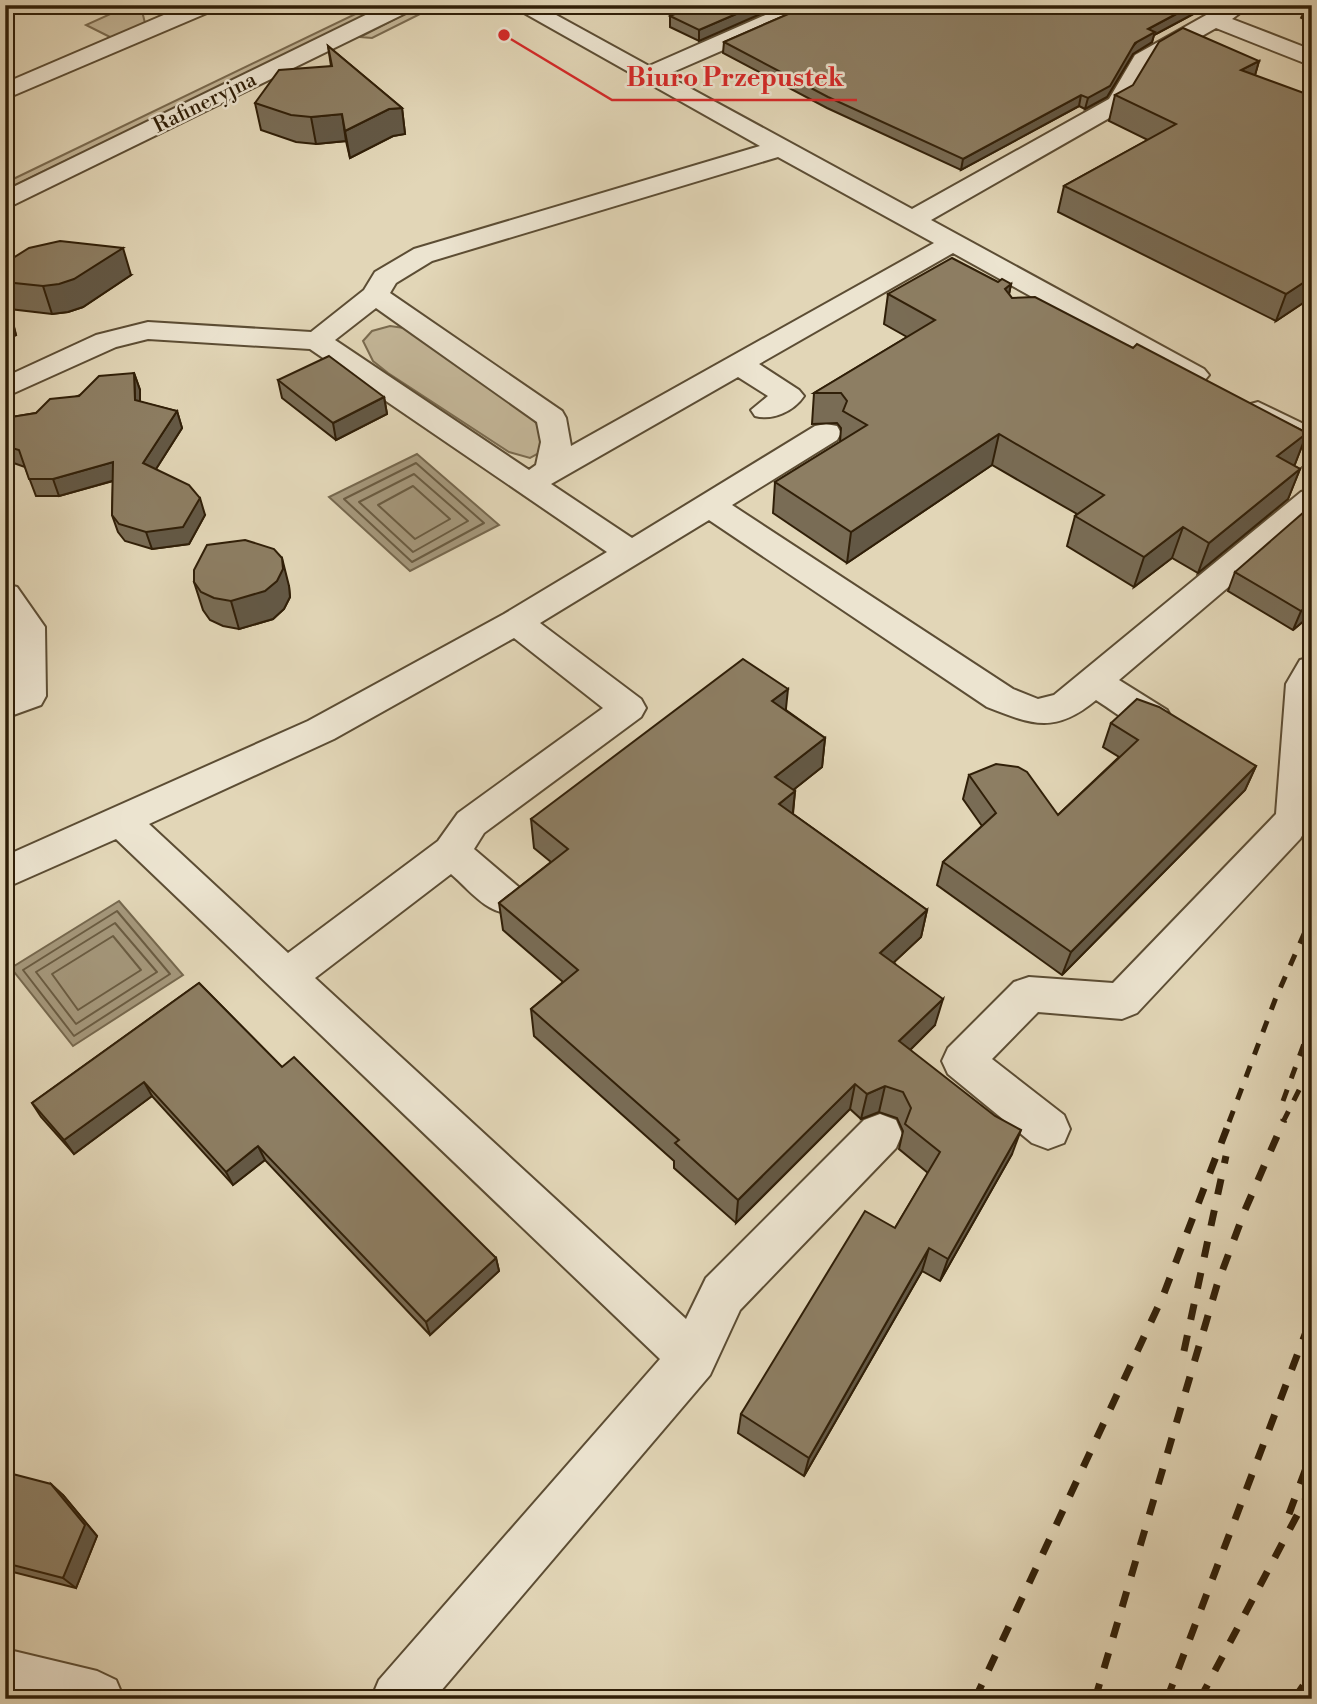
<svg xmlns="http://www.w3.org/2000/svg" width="1317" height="1704" font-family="'Libre Bodoni',serif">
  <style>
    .green { fill: #c4b799; stroke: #7a6b50; stroke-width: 2 }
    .water { fill: #a5987c; stroke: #76684e; stroke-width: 2 }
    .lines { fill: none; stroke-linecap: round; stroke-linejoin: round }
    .shore { stroke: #6a5c42; stroke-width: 2 }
    .minor-casing { stroke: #5c4d34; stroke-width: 4 }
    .minor { fill: #ece4d0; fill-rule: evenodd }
    .rail-far2 { stroke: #301f08; stroke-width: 3.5; stroke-dasharray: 8 8; stroke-linecap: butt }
    .rail-far1 { stroke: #301f08; stroke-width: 5; stroke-dasharray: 12 12; stroke-linecap: butt }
    .rail { stroke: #301f08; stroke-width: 7; stroke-dasharray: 16 16; stroke-linecap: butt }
    .wall { fill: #796c55; stroke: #301f08; stroke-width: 2 }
    .shaded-wall { fill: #635845; stroke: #301f08; stroke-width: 2 }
    .building { fill: #8d7e63; stroke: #301f08; stroke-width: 2 }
    .labels { text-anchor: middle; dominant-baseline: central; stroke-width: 5; stroke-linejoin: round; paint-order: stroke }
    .far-street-label { font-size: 21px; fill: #301f08; stroke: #ece4d0 }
    .leader { fill: none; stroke: #d62828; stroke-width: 2.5 }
    .callout-dot { fill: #d62828; stroke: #ece4d0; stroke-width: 2.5 }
    .callout-label { font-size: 26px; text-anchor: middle; font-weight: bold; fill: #d62828; stroke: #ece4d0; stroke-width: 5; stroke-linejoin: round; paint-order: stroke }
  </style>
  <rect width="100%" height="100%" fill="#e2d6b7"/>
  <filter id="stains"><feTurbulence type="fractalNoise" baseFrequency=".00286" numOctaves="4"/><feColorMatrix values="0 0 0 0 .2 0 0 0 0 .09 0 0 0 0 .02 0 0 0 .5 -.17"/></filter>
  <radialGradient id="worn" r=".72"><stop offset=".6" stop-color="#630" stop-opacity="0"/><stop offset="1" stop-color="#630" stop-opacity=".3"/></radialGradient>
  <!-- green -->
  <g class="green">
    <polygon points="130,5 142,11 145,23 116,40 86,25"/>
    <polygon points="374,5 388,5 5,190 5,183"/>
    <polygon points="422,5 438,5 372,38 360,37"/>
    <polygon points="390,326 404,328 533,419 540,429 541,452 530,458 509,452 388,373 373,361 363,341 372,331"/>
  </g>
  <!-- water -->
  <g class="water">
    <polygon points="417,454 499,525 410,571 329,497"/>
    <polygon points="119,901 183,975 73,1046 11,968"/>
  </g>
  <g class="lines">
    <!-- shore -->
    <g class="shore">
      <polygon points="416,463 484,523 412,562 344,499"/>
      <polygon points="414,474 468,521 413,552 359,502"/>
      <polygon points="413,486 450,519 415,539 378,505"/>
      <polygon points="117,911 170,974 74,1036 23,970"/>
      <polygon points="115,923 157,972 76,1024 36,972"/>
      <polygon points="113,936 141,970 78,1010 52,974"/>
    </g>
    <!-- minor casing -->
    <g class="minor-casing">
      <g id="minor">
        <polygon points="187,5 217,5 214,10 5,99 5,83"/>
        <polygon points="386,5 415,5 412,10 5,209 5,191"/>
        <path d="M510 5H538L649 66 788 5H818L815 10 666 75 912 209 1109 99 1135 55 1224 5H1251L1232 19 1312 50V66L1216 28 1151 65 1125 109 931 220 1204 369 1209 375 1204 381 1194 384 1184 381 953 253 759 364 799 390 804 396C794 411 773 421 755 416L751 410 768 396 738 377 551 484 632 538 815 426 826 424 837 426 841 433 837 440 732 505 1013 689 1038 699 1054 695 1301 492 1312 489V516L1119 680 1167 710 1172 719 1167 728C1141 736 1117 713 1096 700 1055 734 1033 725 987 707L709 520 540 623 641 699 646 708 641 717 484 833 474 849 521 889 527 900 521 911C492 921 472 892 451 874L315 978 686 1319 706 1278 864 1120 880 1114 896 1120 902 1134 896 1148 740 1310 710 1375 434 1699H371L379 1680 660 1359 116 839 5 888V856L308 721 504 614 607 552 310 349 148 339 116 347 5 397V377L96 335 148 322 311 332 364 290 375 272 414 249 760 146ZM778 157 934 243 571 446 566 418 562 411 390 293 396 283 432 261ZM376 308 537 422 541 442 536 465 529 470 335 340ZM514 638 603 708 458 813 438 841 288 953 149 824 334 739Z"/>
        <polygon points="1258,402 1312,428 1312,450 1247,417 1243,411 1247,405"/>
        <polygon points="5,584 17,587 45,627 46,696 41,705 5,718 5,691 10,689 11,628 5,620"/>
        <polygon points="1312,657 1312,819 1300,839 1137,1013 1122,1019 1038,1012 992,1059 1064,1115 1070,1129 1064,1143 1048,1149 1032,1143 948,1074 942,1061 948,1048 1014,982 1029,977 1113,983 1276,814 1286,684 1300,660"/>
        <polygon points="5,1649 97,1671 116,1680 124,1699 5,1699"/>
      </g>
    </g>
    <!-- minor -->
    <use href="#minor" class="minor"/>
    <!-- rail-far2 -->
    <polyline class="rail-far2" points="1286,10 1312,22"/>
    <!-- rail-far1 -->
    <g class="rail-far1">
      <polyline points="1283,1101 1312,1022"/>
      <polyline points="1229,1122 1275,1000 1312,916"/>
      <polyline points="1283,1122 1312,1064"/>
    </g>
    <!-- rail -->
    <g class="rail">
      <polyline points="1184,1351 1226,1156"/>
      <polyline points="1289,1514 1312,1452"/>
      <polyline points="975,1699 1163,1296 1230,1120"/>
      <polyline points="1095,1699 1217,1285 1245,1210 1284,1120"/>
      <polyline points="1167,1699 1312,1316"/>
      <polyline points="1200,1699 1312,1487"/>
      <polyline points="1294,1699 1312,1673"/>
    </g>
  </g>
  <!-- wall -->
  <g class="wall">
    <polygon points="693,5 781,5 699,41 670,27 670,16 694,6"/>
    <polygon points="809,5 1210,5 1154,35 1152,42 1133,54 1107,97 1085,109 1079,106 961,170 827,108 723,53 724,42"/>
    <polygon points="328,46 402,108 405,134 393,136 350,158 346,141 316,144 296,142 261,130 255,103 331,66"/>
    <polygon points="1259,61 1255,75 1312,297 1276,321 1058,212 1064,186 1148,140 1109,121 1115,95"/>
    <polygon points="5,263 131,275 83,307 68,312 52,314 9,309 16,335 5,339"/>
    <polygon points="998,282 1011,284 1009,294 1012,298 1133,348 1307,433 1295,464 1293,465 1300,469 1288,499 1198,573 1172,558 1134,587 1067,546 1075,516 1077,514 992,465 847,563 773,513 775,482 840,442 841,428 837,423 812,424 814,393 907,337 884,324 888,294"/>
    <polygon points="134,373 140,390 140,402 177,411 182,428 156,469 205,515 189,544 152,549 125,541 118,532 112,515 113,481 59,496 36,496 25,467 5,460 5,418 36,413"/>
    <polygon points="278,380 384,397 387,414 336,440 282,398"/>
    <polygon points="1235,572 1312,614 1293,630 1228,591"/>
    <polygon points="194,582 289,586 290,597 284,609 273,619 239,629 223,626 210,620 203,610"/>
    <polygon points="786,710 825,738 822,767 793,790 795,791 793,814 927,910 921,937 894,962 935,1025 910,1050 1012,1154 940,1281 922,1271 804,1476 738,1433 741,1414 895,1228 928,1173 899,1149 903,1131 897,1118 879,1112 861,1119 850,1109 736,1223 674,1168 674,1161 534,1036 531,1009 563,982 503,930 499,903 551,862 534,848 531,819"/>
    <polygon points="1111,723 1256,766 1245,790 1062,975 937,885 943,862 982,826 963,799 969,775 1058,815 1119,757 1103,747"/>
    <polygon points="199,983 282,1067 496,1258 499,1271 430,1335 265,1160 233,1185 152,1096 74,1154 41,1117 32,1103"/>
    <polygon points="5,1472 63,1495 97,1536 76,1588 5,1570"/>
  </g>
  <!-- shaded-wall -->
  <g class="shaded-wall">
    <polygon points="757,5 781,5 699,41 699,30"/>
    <polygon points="1193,5 1210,5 1154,35 1152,42 1133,54 1107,97 1085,109 1088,98 1148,29"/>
    <polygon points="1259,61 1252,86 1241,70"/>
    <polygon points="1081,95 1079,106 961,170 963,159"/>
    <polygon points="402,108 405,134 393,136 350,158 345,131 389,109"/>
    <polygon points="342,114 346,141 316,144 311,117"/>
    <polygon points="123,248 131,275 83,307 68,312 52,314 43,286"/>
    <polygon points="1312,277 1312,297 1276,321 1286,294"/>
    <polygon points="1011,284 1005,315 1005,289"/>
    <polygon points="5,300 12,318 16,335 5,339"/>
    <polygon points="134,373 140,390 140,417 135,400"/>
    <polygon points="384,397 387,414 336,440 333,423"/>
    <polygon points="177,411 182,428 149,480 143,463"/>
    <polygon points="1307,433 1295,464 1265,487 1277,456"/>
    <polygon points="999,434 992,465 847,563 851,532"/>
    <polygon points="113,462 119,479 59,496 53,479"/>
    <polygon points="1300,469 1288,499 1198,573 1209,543"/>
    <polygon points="200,498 205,515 189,544 152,549 146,532"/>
    <polygon points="1183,527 1172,558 1134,587 1144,557"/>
    <polygon points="282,558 289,586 290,597 284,609 273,619 239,629 231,601"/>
    <polygon points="1312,602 1312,614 1293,630 1301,611"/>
    <polygon points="788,689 785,718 772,701"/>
    <polygon points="825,738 822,767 773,806 775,777"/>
    <polygon points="1256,766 1245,790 1062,975 1071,952"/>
    <polygon points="795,791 792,820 779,804"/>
    <polygon points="927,910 921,937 875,980 880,953"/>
    <polygon points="943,999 935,1025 893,1067 899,1041"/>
    <polygon points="144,1082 152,1096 74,1154 64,1140"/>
    <polygon points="855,1084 850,1109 736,1223 738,1200"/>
    <polygon points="885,1086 879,1112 861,1119 867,1094"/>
    <polygon points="1021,1130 1012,1154 940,1281 948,1259"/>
    <polygon points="258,1146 265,1160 233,1185 226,1172"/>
    <polygon points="929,1248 922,1271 804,1476 809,1458"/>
    <polygon points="496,1258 499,1271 430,1335 426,1322"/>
    <polygon points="51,1484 63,1495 97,1536 76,1588 63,1578"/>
  </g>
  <!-- building -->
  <g class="building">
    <polygon points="696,5 757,5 699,30 670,16"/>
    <polygon points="809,5 1193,5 1148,29 1155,32 1135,43 1110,86 1088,98 1081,95 963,159 828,97 724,42"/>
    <polygon points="1183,28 1259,61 1241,70 1312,96 1312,277 1286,294 1064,186 1176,124 1115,95 1133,85 1159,42"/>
    <polygon points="328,46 402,108 389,109 345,131 342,114 311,117 291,115 255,103 279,70 332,66"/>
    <polygon points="60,241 123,248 74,279 59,284 43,286 5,282 5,263 29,248"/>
    <polygon points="952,258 998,282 1002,279 1011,284 1005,289 1012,298 1035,297 1133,348 1137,344 1307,433 1277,456 1300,469 1209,543 1183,527 1144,557 1075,516 1104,495 999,434 851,532 775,482 867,425 843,411 847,401 841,393 814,393 935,320 888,294"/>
    <polygon points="329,356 384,397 333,423 278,380"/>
    <polygon points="134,373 135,400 177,411 143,463 189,485 200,498 183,527 146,532 119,524 112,515 113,462 53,479 29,479 19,450 5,446 5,418 36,413 50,399 79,396 99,376"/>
    <polygon points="1312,505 1312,602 1301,611 1235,572"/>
    <polygon points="245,540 274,549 282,558 283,569 277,581 265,591 231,601 214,598 201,592 194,582 194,570 207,545"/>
    <polygon points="743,659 788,689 772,701 825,738 775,777 795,791 779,804 927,910 880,953 943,999 899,1041 995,1116 1021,1130 948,1259 929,1248 809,1458 741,1414 865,1211 895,1228 940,1152 905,1124 911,1108 903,1092 885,1086 867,1094 855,1084 738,1200 675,1143 679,1140 531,1009 578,970 499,903 568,849 531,819"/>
    <polygon points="1137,699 1159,707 1256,766 1071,952 943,862 996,813 969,775 996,764 1018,767 1027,772 1058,815 1138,740 1111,723"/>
    <polygon points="199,983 282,1067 294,1057 496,1258 426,1322 258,1146 226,1172 144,1082 64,1140 32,1103"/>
    <polygon points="5,1472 51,1484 85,1525 63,1578 5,1563"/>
  </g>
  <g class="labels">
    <!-- far-street labels -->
    <g class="far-street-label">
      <text transform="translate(205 103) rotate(-26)">Rafineryjna</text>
    </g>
  </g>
  <!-- callouts -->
  <path class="leader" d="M504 35L612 100H857"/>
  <circle class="callout-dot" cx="504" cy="35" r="7"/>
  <g class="callout-label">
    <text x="735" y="86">Biuro Przepustek</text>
  </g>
  <!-- margin -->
  <rect width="1317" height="1704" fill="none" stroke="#e2d6b7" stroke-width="28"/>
  <rect x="7" y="7" width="1303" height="1690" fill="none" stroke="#301f08" stroke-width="3.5"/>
  <rect x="14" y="14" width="1289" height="1676" fill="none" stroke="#301f08" stroke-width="2"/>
  <rect width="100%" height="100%" filter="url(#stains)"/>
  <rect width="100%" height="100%" fill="url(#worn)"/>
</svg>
